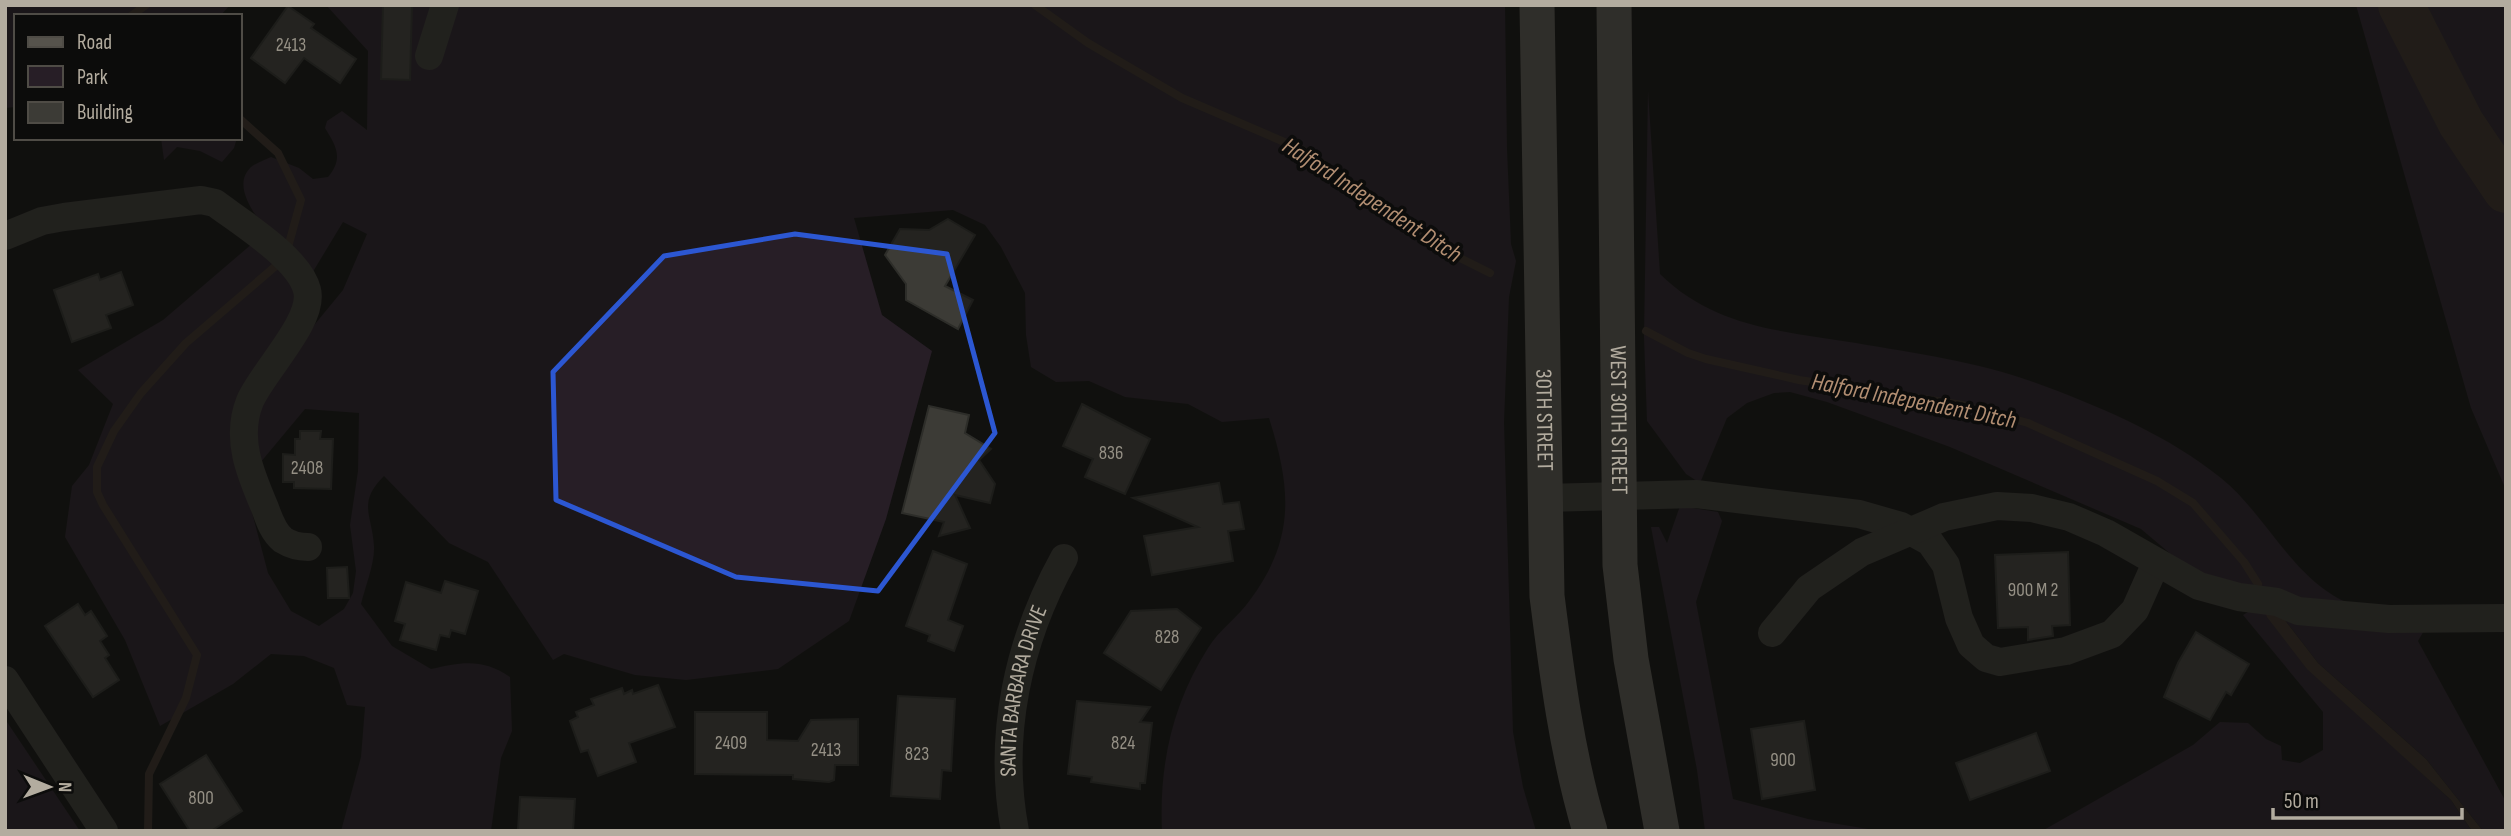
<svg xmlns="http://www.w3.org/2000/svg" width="2511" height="836" font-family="'Sofia Sans Condensed',sans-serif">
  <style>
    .green { fill: #271e26 }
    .water { fill: #352c25 }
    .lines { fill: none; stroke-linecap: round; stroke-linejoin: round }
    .stream { stroke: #352c25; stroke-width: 8 }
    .river { stroke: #352c25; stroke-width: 46 }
    .building { fill: #3c3b36; stroke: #2d2d29; stroke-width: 2 }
    .minor { stroke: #363530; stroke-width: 28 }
    .major { stroke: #56534c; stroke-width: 35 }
    .marked { fill: none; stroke: #2c57d2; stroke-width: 5; stroke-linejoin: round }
    .labels { text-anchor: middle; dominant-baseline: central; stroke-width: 7; stroke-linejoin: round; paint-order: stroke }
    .number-label { font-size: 19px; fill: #959085 }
    .street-label { font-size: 23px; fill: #b3ac9f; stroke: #0c0c0b }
    .water-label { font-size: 24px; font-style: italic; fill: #b28e72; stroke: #0c0c0b }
  </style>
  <rect width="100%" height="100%" fill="#11110f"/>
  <!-- green -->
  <g class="green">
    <polygon points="5,5 230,5 220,16 16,16 16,107 5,108"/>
    <path d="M326 5H1505L1507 149 1511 244 1516 261 1509 297 1504 422 1513 732 1523 787 1536 831H1162C1159 765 1172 705 1208 648 1219 630 1238 617 1250 600 1296 538 1291 488 1269 418L1222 422 1188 404 1125 397 1089 381 1056 382 1031 367 1026 335 1025 293 1001 247 985 225 953 210 854 218 882 315 932 351 886 519 849 621 778 669 686 680 635 675 564 654 553 660 488 562 449 543 384 476C357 503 372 514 374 546 375 563 365 587 361 604L392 646 431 669C461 662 483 658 510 677L512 731 501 758 491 831H341L361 757 365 707 347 705 334 668 304 656 271 654 233 684 160 726 125 640 65 537 72 486 89 465 113 404 78 370 163 320 253 243 301 287 236 452 268 573 291 611 319 626 344 609 353 593 356 571 350 525 358 471 359 413 305 409 260 463 252 435 269 380 343 290 367 234 343 222 311 275C293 256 220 196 251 167 256 163 265 160 271 157L299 168 313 179 328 177C344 158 336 146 325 128L327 121 342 111 367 130 368 51Z"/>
    <polygon points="2356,5 2386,5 2440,115 2506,215 2506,490 2471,408"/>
    <polygon points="2426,5 2506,5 2506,173 2463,104"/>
    <path d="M1648 91 1660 274C1715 328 1783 331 1856 343 1920 354 1986 363 2047 387 2108 410 2170 437 2221 478 2268 516 2294 583 2353 605L2319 608 2192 572 2141 529 1950 447 1827 402 1790 392 1774 393 1747 403 1727 418 1700 483 1686 474 1647 421 1644 337Z"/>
    <polygon points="161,138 237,138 234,148 222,162 200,151 177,147 164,160"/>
    <polygon points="1680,506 1718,512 1722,521 1696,602 1733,799 1808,819 1880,831 1705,831 1697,770 1651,527 1659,527 1667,543"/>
    <polygon points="2253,609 2264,609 2370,725 2451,800 2472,831 2042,831 2193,745 2220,722 2248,723 2266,739 2281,746 2282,760 2300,763 2323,750 2323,712 2243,615"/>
    <polygon points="2278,611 2425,629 2418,641 2506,802 2506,831 2483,831 2426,759 2318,663"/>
    <polygon points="5,719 80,831 5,831"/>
  </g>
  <!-- water -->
  <polygon class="water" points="2264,609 2278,611 2318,663 2426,759 2483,831 2472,831 2451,800 2307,669 2267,617"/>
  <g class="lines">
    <!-- stream -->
    <g class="stream">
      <polyline points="1035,5 1088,43 1182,98 1303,150 1462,259 1490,273"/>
      <polyline points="131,16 146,5"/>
      <polyline points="1646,331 1688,353 1706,359 1799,380 1963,405 2028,423 2157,481 2193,503 2244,562 2258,584"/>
      <polyline points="148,831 149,774 186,698 197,655 103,505 97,492 97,467 114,431 141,393 186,343 285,258 301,200 278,153 240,119"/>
    </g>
    <!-- river -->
    <polyline class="river" points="2401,5 2461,123 2506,190"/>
  </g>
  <!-- building -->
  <g class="building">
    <polygon points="383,5 412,5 410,80 381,79"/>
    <polygon points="288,6 314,24 311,28 356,59 340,83 304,58 285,83 251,58"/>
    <polygon points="948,219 975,235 945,286 973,300 958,329 906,300 906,284 885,255 900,229 929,230"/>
    <polygon points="121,272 133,305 106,315 111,328 72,342 54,290 98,274 100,280"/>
    <polygon points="1082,404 1150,439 1125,494 1085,477 1093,459 1063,446"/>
    <polygon points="929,406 969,415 965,433 991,449 979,460 995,484 990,503 955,495 970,528 939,536 944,522 902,513"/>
    <polygon points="300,431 321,431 320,439 333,439 331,489 294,488 294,482 283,482 283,454 295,455 295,439 300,439"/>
    <polygon points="1219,483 1223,504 1239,502 1244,529 1228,531 1233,561 1152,575 1144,536 1198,527 1133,498"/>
    <polygon points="933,551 967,564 948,620 963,626 954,651 928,641 930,635 906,626"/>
    <polygon points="2068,552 2070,625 2052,626 2053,636 2028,640 2028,627 1998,628 1995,555"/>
    <polygon points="347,567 349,598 328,598 327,568"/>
    <polygon points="445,581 478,591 465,634 451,630 449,637 440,635 436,650 400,640 405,624 395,621 406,582 441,593"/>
    <polygon points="78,604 85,615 91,611 107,636 100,641 109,655 105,658 119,680 93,697 45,626"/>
    <polygon points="1177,609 1201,628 1161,690 1104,653 1131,611"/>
    <polygon points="2196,632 2249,664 2231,695 2226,692 2210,720 2164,697 2178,663"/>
    <polygon points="658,685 675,727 629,743 636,762 598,776 588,750 581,752 570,721 578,717 576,712 594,705 591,699 622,688 624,694 632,690 633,694"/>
    <polygon points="898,696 955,699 951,771 942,770 940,799 891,796"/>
    <polygon points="1077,701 1150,707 1140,722 1152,723 1145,783 1140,783 1140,789 1091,782 1092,777 1068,774"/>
    <polygon points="695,712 767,712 767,740 798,741 811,720 858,719 858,765 835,765 834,780 829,782 793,779 793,775 695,774"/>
    <polygon points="1804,721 1815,790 1762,799 1751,729"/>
    <polygon points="2036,733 2050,771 1970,800 1956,763"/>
    <polygon points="206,755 242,811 211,831 190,831 160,784"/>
    <polygon points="520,797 575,799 573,831 518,830"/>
  </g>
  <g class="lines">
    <!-- minor -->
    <g class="minor">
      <polyline points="429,56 445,5"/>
      <path d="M5 236 42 221 64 217 201 200 215 203C240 222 299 258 307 290 315 320 263 371 250 401 235 438 250 473 265 508 269 519 273 532 283 540 291 545 299 547 308 547"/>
      <polyline points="1545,498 1696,494 1859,514 1901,526 1930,542 1946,565 1959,618 1971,645 1986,658 2000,662 2066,651 2112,634 2135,610 2156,563"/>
      <polyline points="1772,633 1809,588 1862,552 1944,517 1997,506 2032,508 2069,517 2106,533 2199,586 2239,597 2277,602 2298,611 2389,619 2506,618"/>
      <polyline points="5,680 104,831"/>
      <path id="s1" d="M1015 831C997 736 1018 641 1064 558"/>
    </g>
    <!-- major -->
    <g class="major">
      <path id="s2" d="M1537 5 1547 596C1557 675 1567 754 1590 831"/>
      <path id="s3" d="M1614 5 1620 565 1631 659 1662 831"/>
    </g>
  </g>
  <!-- marked area -->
  <path d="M0 0H2511V836H0ZM795 234 947 254 995 433 878 591 736 577 556 500 553 372 664 256Z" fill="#11110f" fill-opacity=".55" fill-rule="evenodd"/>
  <path class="marked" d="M795 234 947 254 995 433 878 591 736 577 556 500 553 372 664 256Z"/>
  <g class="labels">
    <!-- number labels -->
    <g class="number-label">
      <text x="291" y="45">2413</text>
      <text x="1111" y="453">836</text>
      <text x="307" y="468">2408</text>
      <text x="2033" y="590">900 M 2</text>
      <text x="1167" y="637">828</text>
      <text x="731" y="743">2409</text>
      <text x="1123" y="743">824</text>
      <text x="826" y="750">2413</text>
      <text x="917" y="754">823</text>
      <text x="1783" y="760">900</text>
      <text x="201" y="798">800</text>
    </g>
    <!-- street labels -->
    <g class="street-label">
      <text stroke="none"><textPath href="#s2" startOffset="415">30TH STREET</textPath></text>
      <text stroke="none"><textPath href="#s3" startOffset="415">WEST 30TH STREET</textPath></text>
      <text stroke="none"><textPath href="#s1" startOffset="142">SANTA BARBARA DRIVE</textPath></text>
    </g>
    <!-- water labels -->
    <g class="water-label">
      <text transform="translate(1372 200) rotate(33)">Halford Independent Ditch</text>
      <text transform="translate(1914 401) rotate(11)">Halford Independent Ditch</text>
    </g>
  </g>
  <!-- border -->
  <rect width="2511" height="836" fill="none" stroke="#b3ac9f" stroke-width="14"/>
  <!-- legend -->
  <rect x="14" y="14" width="228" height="126" fill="#0c0c0b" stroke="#4f4c46" stroke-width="2"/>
  <rect x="28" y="37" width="35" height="10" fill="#56534c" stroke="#4f4c46" stroke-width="2"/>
  <text x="77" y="49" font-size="21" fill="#b3ac9f">Road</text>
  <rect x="28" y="66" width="35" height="21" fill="#271e26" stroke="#4f4c46" stroke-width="2"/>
  <text x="77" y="84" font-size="21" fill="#b3ac9f">Park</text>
  <rect x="28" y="102" width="35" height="21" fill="#3c3b36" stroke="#4f4c46" stroke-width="2"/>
  <text x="77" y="119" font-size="21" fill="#b3ac9f">Building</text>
  <!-- north arrow -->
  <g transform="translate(49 787) rotate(91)" stroke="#0c0c0b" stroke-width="5" paint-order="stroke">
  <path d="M0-5L12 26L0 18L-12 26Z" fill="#b3ac9f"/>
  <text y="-10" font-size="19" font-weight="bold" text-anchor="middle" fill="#b3ac9f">N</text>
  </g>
  <!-- scale -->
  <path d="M2273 808v10h189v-10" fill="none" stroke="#b3ac9f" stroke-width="3.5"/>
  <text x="2284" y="808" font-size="21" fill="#b3ac9f" stroke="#0c0c0b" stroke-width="5" paint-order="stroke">50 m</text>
</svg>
